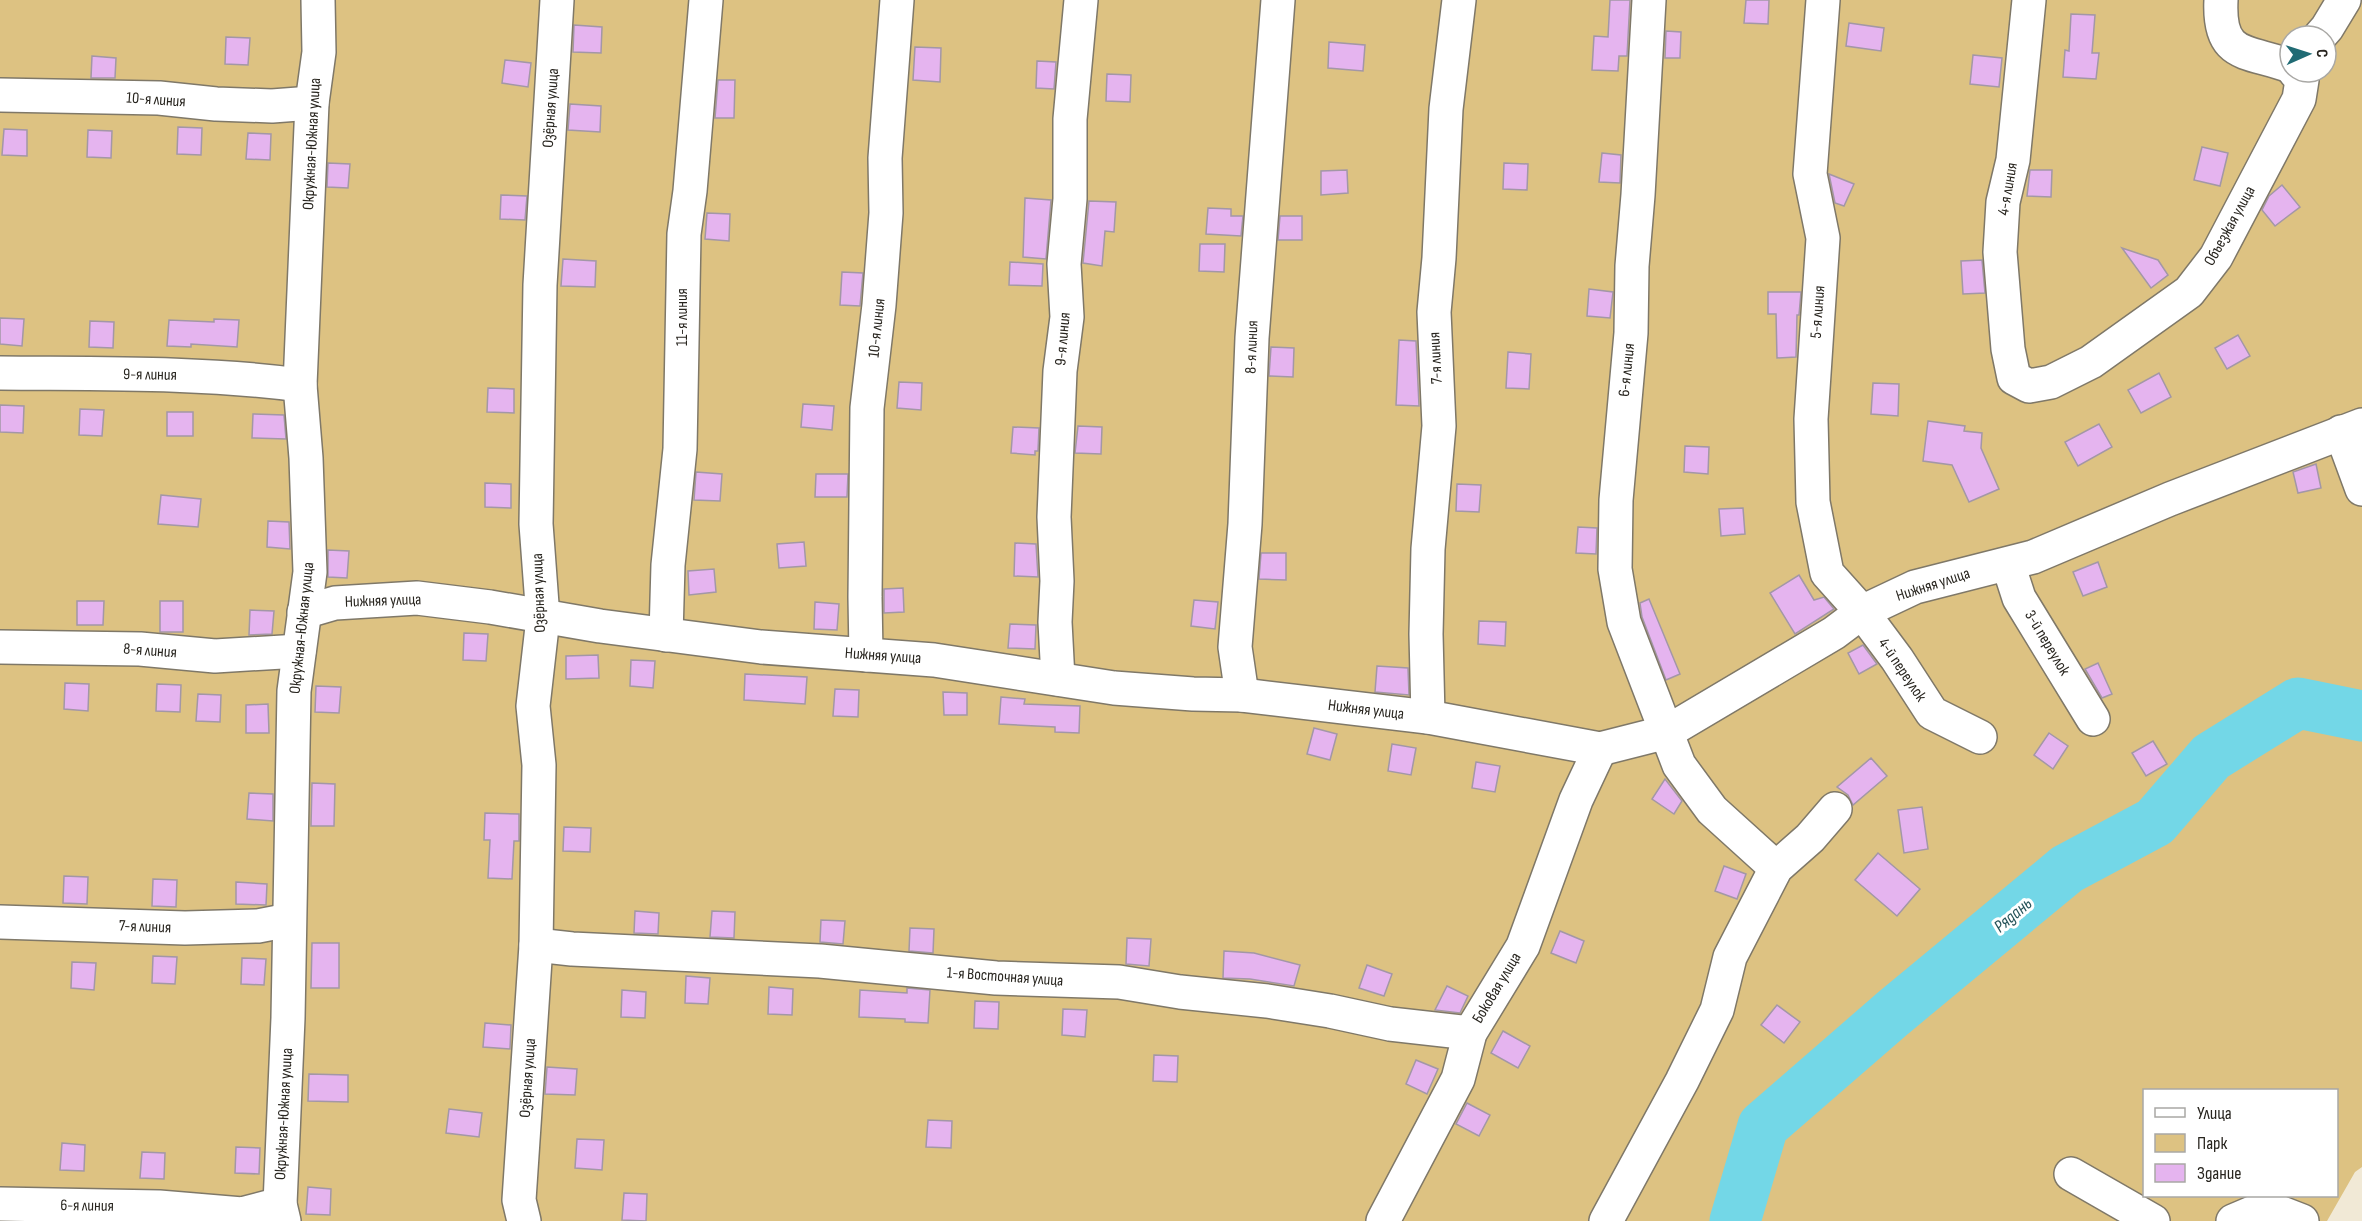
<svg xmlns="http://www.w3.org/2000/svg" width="2362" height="1221" font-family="'Sofia Sans Condensed',sans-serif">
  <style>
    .green { fill: #ddc282; fill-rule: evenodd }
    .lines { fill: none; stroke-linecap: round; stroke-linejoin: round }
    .river { stroke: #73d7e7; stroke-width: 51 }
    .building { fill: #e5b4ef; stroke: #a397a6; stroke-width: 1.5 }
    .minor-casing { stroke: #7f7868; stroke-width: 36 }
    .minor { stroke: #fff; stroke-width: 33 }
    .labels { text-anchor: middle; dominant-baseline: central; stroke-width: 6; stroke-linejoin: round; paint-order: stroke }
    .street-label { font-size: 16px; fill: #28251f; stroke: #fff }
    .water-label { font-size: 18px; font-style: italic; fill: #265359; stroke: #fff }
  </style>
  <rect width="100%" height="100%" fill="#f1e9d6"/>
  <!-- green -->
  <path class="green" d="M0 0H2362V1167L2355 1172 2327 1221H0ZM2290 36H2326V72H2290ZM2144 1090H2336V1196H2144Z"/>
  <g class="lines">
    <!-- river -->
    <polyline class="river" points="1735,1221 1763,1126 1892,1014 2067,869 2155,822 2211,757 2298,703 2362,716"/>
  </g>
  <!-- building -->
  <g class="building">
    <polygon points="1610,0 1630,0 1627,56 1619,56 1618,71 1592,70 1594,36 1608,37"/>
    <polygon points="1746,0 1769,0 1768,24 1744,23"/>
    <polygon points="2071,14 2095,15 2092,53 2099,53 2096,79 2063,77 2065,50 2069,51"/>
    <polygon points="1849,23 1884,28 1881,51 1846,46"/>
    <polygon points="574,25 602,27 601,53 573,52"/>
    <polygon points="1666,31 1681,32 1680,58 1665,58"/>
    <polygon points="226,37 250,38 248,65 225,64"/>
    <polygon points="1329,42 1365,45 1363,71 1328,68"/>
    <polygon points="915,47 941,48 940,82 913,80"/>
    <polygon points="1973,55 2002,58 1999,87 1970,84"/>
    <polygon points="92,56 116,58 115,78 91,78"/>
    <polygon points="505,60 531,63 528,87 502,83"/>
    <polygon points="1037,61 1056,62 1054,89 1036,88"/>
    <polygon points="1107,74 1131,75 1130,102 1106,101"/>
    <polygon points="718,80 735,80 734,118 715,118"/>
    <polygon points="570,104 601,106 600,132 568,130"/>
    <polygon points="178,127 202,128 201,155 177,154"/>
    <polygon points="4,129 27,130 27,156 2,155"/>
    <polygon points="88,130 112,131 111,158 87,157"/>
    <polygon points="248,133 271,134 270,160 246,159"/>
    <polygon points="2202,147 2228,153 2220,186 2194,180"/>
    <polygon points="1602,153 1621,155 1620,183 1599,182"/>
    <polygon points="328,163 350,164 348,188 327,187"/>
    <polygon points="1504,163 1528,164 1527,190 1503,189"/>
    <polygon points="1347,170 1348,193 1321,195 1321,171"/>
    <polygon points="2030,170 2052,170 2051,197 2027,196"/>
    <polygon points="1829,174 1854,184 1844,206 1835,203"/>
    <polygon points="2282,185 2300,207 2275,226 2262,210 2269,196"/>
    <polygon points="501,195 527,196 525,220 500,219"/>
    <polygon points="1025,198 1051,200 1046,259 1023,257"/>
    <polygon points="1089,201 1116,202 1114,232 1105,231 1102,266 1083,263"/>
    <polygon points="1208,208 1231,209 1231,216 1243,216 1241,236 1206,234"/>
    <polygon points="707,213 730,214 729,241 705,239"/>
    <polygon points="1280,216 1302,216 1302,240 1278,240"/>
    <polygon points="1200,244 1225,244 1224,272 1199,271"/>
    <polygon points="2122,248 2158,260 2168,275 2151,288"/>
    <polygon points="563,259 596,261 595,287 561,286"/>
    <polygon points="1982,260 1985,293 1963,294 1961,261"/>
    <polygon points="1010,262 1043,264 1042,286 1009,285"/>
    <polygon points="842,272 863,273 860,306 840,305"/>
    <polygon points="1589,289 1613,292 1610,318 1587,316"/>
    <polygon points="1768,292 1801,292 1799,315 1797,315 1796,357 1777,358 1776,314 1768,314"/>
    <polygon points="0,318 24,319 22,346 0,344"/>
    <polygon points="214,319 239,320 237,347 191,344 191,347 167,346 169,320 214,322"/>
    <polygon points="90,321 114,322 113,348 89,347"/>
    <polygon points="2238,335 2250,356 2227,369 2215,348"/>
    <polygon points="1399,340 1416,341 1419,406 1396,405"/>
    <polygon points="1271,347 1294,348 1293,377 1269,376"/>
    <polygon points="1508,352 1531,354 1529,389 1506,388"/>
    <polygon points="2159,373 2171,397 2141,413 2128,390"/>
    <polygon points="899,382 922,383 921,410 897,408"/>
    <polygon points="1873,383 1899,384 1898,416 1871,414"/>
    <polygon points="488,388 514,389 514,413 487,412"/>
    <polygon points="803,404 834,406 832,430 801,427"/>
    <polygon points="0,405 24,406 23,433 0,432"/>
    <polygon points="80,409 104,410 102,436 79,435"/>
    <rect x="167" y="412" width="26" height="24"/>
    <polygon points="253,414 284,415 286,439 252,438"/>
    <polygon points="1928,421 1965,426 1964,431 1982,433 1981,448 1999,489 1969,502 1952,465 1923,461"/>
    <polygon points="2099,424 2112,447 2078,466 2065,442"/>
    <polygon points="1078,426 1102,427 1101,454 1075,453"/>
    <polygon points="1013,427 1039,428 1038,451 1035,451 1035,455 1011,453"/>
    <polygon points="1685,446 1709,447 1708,474 1684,472"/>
    <polygon points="2316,464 2321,488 2298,493 2293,472"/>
    <polygon points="696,472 722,474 720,501 694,500"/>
    <polygon points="816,474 848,474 847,497 815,497"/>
    <polygon points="485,483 511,484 511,508 485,507"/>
    <polygon points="1457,484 1481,485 1479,512 1456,511"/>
    <polygon points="161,495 201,499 198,527 158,524"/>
    <polygon points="1743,508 1745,534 1721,536 1719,509"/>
    <polygon points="268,521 289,522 290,549 267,547"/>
    <polygon points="1578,527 1597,528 1596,554 1576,553"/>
    <polygon points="804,542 806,566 779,568 777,544"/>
    <polygon points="1015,543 1036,544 1038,577 1014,576"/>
    <polygon points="328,550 349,551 347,578 328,577"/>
    <polygon points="1261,553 1286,553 1286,580 1259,579"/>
    <polygon points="2098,562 2107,587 2083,596 2073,572"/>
    <polygon points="714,569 716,592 689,595 688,571"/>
    <polygon points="1799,575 1814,600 1824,597 1834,609 1795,634 1770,593"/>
    <polygon points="903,588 904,612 884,613 884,589"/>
    <polygon points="1649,599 1680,674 1666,680 1642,617 1640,603"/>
    <polygon points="1194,600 1218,602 1215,629 1191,626"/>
    <polygon points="77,601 104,601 103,625 77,625"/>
    <rect x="160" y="601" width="23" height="31"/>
    <polygon points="815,602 839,604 837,630 814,629"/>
    <polygon points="250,610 274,611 272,634 249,635"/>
    <polygon points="1479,621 1506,622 1505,646 1478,644"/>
    <polygon points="1010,624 1036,625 1035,649 1008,648"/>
    <polygon points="464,633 488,634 486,661 463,660"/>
    <polygon points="1863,645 1877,664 1859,674 1848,653"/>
    <polygon points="598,655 599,678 566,679 566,656"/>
    <polygon points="631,660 655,661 653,688 630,686"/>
    <polygon points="2098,663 2112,694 2102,698 2085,669"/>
    <polygon points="1377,666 1408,668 1409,695 1375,692"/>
    <polygon points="745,674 807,677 805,704 744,700"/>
    <polygon points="65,683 89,684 88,711 64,709"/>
    <polygon points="157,684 181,685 180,712 156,711"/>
    <polygon points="316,686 341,687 339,713 315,712"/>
    <polygon points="835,689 859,690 858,717 833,716"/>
    <polygon points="943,692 967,693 967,715 944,715"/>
    <polygon points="198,694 221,695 220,722 196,721"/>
    <polygon points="1001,697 1025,699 1024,704 1080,706 1079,733 1055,732 1055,727 999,724"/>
    <polygon points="268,704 269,733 246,733 246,705"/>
    <polygon points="1314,728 1337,734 1330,760 1307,754"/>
    <polygon points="2049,733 2068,746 2053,769 2034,755"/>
    <polygon points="2153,741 2167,764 2146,776 2132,753"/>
    <polygon points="1392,744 1416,748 1411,775 1388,771"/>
    <polygon points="1871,758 1887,776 1853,805 1848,795 1837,787"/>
    <polygon points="1476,762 1500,766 1495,792 1472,788"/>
    <polygon points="1665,779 1682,801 1674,814 1652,799"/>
    <polygon points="312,783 335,784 334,826 311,826"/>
    <polygon points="249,793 273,794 273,821 247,819"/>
    <polygon points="1922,807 1928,849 1904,853 1898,810"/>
    <polygon points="485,813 519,814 519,841 514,841 512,879 488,878 490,840 484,840"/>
    <polygon points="564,827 591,828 590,852 563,851"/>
    <polygon points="1878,853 1920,889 1897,916 1855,880"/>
    <polygon points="1724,866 1746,874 1737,899 1715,891"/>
    <polygon points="64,876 88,877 87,904 63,903"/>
    <polygon points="153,879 177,880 176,907 152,906"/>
    <polygon points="236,882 267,884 266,905 236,904"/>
    <polygon points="635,911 659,913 658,934 634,933"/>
    <polygon points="712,911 735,912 734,938 710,937"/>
    <polygon points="821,920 845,921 843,944 820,942"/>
    <polygon points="910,928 934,929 933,953 909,951"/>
    <polygon points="1560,931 1584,941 1576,963 1551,953"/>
    <polygon points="1127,938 1151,939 1149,966 1126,964"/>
    <polygon points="312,943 339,943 339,988 311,988"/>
    <polygon points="1224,951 1254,953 1300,965 1294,986 1250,979 1223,978"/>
    <polygon points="153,956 177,957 175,984 152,983"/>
    <polygon points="242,958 266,959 264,985 241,984"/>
    <polygon points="72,962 96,963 94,990 71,988"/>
    <polygon points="1367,965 1392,974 1384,996 1359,988"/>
    <polygon points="686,976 710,978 708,1004 685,1003"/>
    <polygon points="1447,986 1468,996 1460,1013 1435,1010"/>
    <polygon points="769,987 793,989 792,1015 768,1014"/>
    <polygon points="907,988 930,990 928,1023 905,1022 905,1019 859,1017 860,990 907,993"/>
    <polygon points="622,990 646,992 645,1018 621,1017"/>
    <polygon points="975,1001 999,1002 998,1029 974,1028"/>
    <polygon points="1777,1005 1800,1022 1784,1043 1761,1025"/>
    <polygon points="1063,1009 1087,1010 1085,1037 1062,1035"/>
    <polygon points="485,1023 511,1025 510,1049 483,1047"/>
    <polygon points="1503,1031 1530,1046 1518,1068 1491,1053"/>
    <polygon points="1154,1055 1178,1056 1177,1082 1153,1081"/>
    <polygon points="1416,1060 1438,1069 1427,1094 1406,1084"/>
    <polygon points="547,1067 577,1069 575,1095 545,1094"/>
    <polygon points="309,1074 348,1075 348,1102 308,1101"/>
    <polygon points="1467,1103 1490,1115 1479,1136 1456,1124"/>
    <polygon points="449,1109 482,1113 479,1137 446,1133"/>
    <polygon points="928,1120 952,1121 951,1148 926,1147"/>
    <polygon points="577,1139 604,1140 602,1170 575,1168"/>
    <polygon points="62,1143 85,1145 84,1171 60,1170"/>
    <polygon points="236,1147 260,1148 259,1174 235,1173"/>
    <polygon points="142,1152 165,1153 164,1179 140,1178"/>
    <polygon points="308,1187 331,1189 330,1215 306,1214"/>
    <polygon points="624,1193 647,1194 646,1221 622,1220"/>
  </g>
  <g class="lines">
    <!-- minor casing -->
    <g class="minor-casing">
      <g id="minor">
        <polyline points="1649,0 1638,195 1632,266 1631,333 1616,500 1615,569 1624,622 1679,765 1712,810 1776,868"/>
        <polyline points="1823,0 1810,174 1823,238 1811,419 1813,502 1827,573 1862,612 1897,659 1932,713 1980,737"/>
        <polyline points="2029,0 2013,160 2003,202 2000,252 2008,349 2014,378 2029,386 2051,382 2091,362 2189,292 2216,257 2299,99 2302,80 2295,72"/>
        <path d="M2221 0C2218 59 2247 50 2290 66"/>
        <polyline points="2320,36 2327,28 2344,0"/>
        <polyline points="0,95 159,98 216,104 272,106 312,103"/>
        <path d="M0 373C100 374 201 372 300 385"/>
        <polyline points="2341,432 2362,489"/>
        <polyline points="2008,564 2019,598 2093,719"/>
        <polyline points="304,612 335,603 417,598 490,607 600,626 761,647 934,660 1114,688 1193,694 1242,695 1428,717 1600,749 1667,732 1834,633 1862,612 1915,587 2033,557 2170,499 2362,425"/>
        <polyline points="666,635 668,565 680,449 684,234 690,191 706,0"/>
        <polyline points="0,647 140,649 215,656 299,651"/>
        <polyline points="866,655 865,597 867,408 879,305 886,213 885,158 897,0"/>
        <polyline points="1058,679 1055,622 1057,581 1054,517 1060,371 1067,317 1064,264 1070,199 1070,119 1081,0"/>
        <polyline points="1242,695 1235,647 1245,524 1252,338 1278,0"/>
        <polyline points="1428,717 1426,634 1428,549 1439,426 1434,312 1439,258 1446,109 1459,0"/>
        <polyline points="0,922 185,928 258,926 289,920"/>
        <polyline points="536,945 572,949 820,961 996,978 1119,982 1180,992 1267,1001 1330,1011 1390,1024 1470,1033"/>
        <polyline points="2071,1174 2153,1221"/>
        <polyline points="0,1204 159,1207 242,1214 280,1204"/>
        <polyline points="284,1221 280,1204 288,1018 294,691 310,572 306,458 300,385 312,103 319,52 318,0"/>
        <polyline points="524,1221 519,1200 536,945 539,765 533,706 543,618 536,524 540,285 557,0"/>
        <polyline points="1383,1221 1458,1079 1470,1033 1523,946 1576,800 1600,749"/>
        <polyline points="1606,1221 1682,1081 1717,1010 1730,957 1776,868 1810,838 1835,809"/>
        <polyline points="2233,1221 2266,1207 2302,1221"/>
      </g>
    </g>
    <!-- minor -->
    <use href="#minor" class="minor"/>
  </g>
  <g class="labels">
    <!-- street labels -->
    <g class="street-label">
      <text transform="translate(156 100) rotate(4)">10-я линия</text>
      <text transform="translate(551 108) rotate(-86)">Озёрная улица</text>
      <text transform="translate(312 144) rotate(-87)">Окружная-Южная улица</text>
      <text transform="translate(2008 189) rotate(-80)">4-я линия</text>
      <text transform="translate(2230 226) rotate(-61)">Объезжая улица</text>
      <text transform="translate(1818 312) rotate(-86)">5-я линия</text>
      <text transform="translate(682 317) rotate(-90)">11-я линия</text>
      <text transform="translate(877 328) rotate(-84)">10-я линия</text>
      <text transform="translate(1063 339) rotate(-85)">9-я линия</text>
      <text transform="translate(1252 347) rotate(-88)">8-я линия</text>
      <text transform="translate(1436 358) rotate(-93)">7-я линия</text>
      <text transform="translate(1627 370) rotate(-84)">6-я линия</text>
      <text transform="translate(150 375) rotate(1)">9-я линия</text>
      <text transform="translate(1933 585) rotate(-18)">Нижняя улица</text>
      <text transform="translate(539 593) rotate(-92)">Озёрная улица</text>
      <text transform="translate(383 601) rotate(-2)">Нижняя улица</text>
      <text transform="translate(302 628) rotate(-84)">Окружная-Южная улица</text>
      <text transform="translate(2047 643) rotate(59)">3-й переулок</text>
      <text transform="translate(150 651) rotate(4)">8-я линия</text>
      <text transform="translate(883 656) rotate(4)">Нижняя улица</text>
      <text transform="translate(1902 670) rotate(56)">4-й переулок</text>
      <text transform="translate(1366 710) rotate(7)">Нижняя улица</text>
      <text transform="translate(145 927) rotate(2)">7-я линия</text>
      <text transform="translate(1005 977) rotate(4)">1-я Восточная улица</text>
      <text transform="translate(1497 988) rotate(-59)">Боковая улица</text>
      <text transform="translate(528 1078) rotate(-86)">Озёрная улица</text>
      <text transform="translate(284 1114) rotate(-87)">Окружная-Южная улица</text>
      <text transform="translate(87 1206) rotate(1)">6-я линия</text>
    </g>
    <!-- water labels -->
    <g class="water-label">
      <text transform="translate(2013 915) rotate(-40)">Рядань</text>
    </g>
  </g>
  <!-- legend -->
  <rect x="2143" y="1089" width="195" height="108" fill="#ffffff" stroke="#a9a8a5" stroke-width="1.5"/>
  <rect x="2155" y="1108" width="30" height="9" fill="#ffffff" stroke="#a9a8a5" stroke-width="1.5"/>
  <text x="2197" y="1119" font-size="18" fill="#28251f">Улица</text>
  <rect x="2155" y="1134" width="30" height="18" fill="#ddc282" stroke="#a9a8a5" stroke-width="1.5"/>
  <text x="2197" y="1149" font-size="18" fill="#28251f">Парк</text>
  <rect x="2155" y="1164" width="30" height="18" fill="#e5b4ef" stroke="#a9a8a5" stroke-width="1.5"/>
  <text x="2197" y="1179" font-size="18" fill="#28251f">Здание</text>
  <!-- north arrow -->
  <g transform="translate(2308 54) rotate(87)"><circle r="28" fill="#ffffff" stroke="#a9a8a5" stroke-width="1.5"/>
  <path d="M0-4.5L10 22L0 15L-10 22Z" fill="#206b74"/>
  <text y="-9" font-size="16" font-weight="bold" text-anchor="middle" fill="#28251f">С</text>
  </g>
</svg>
